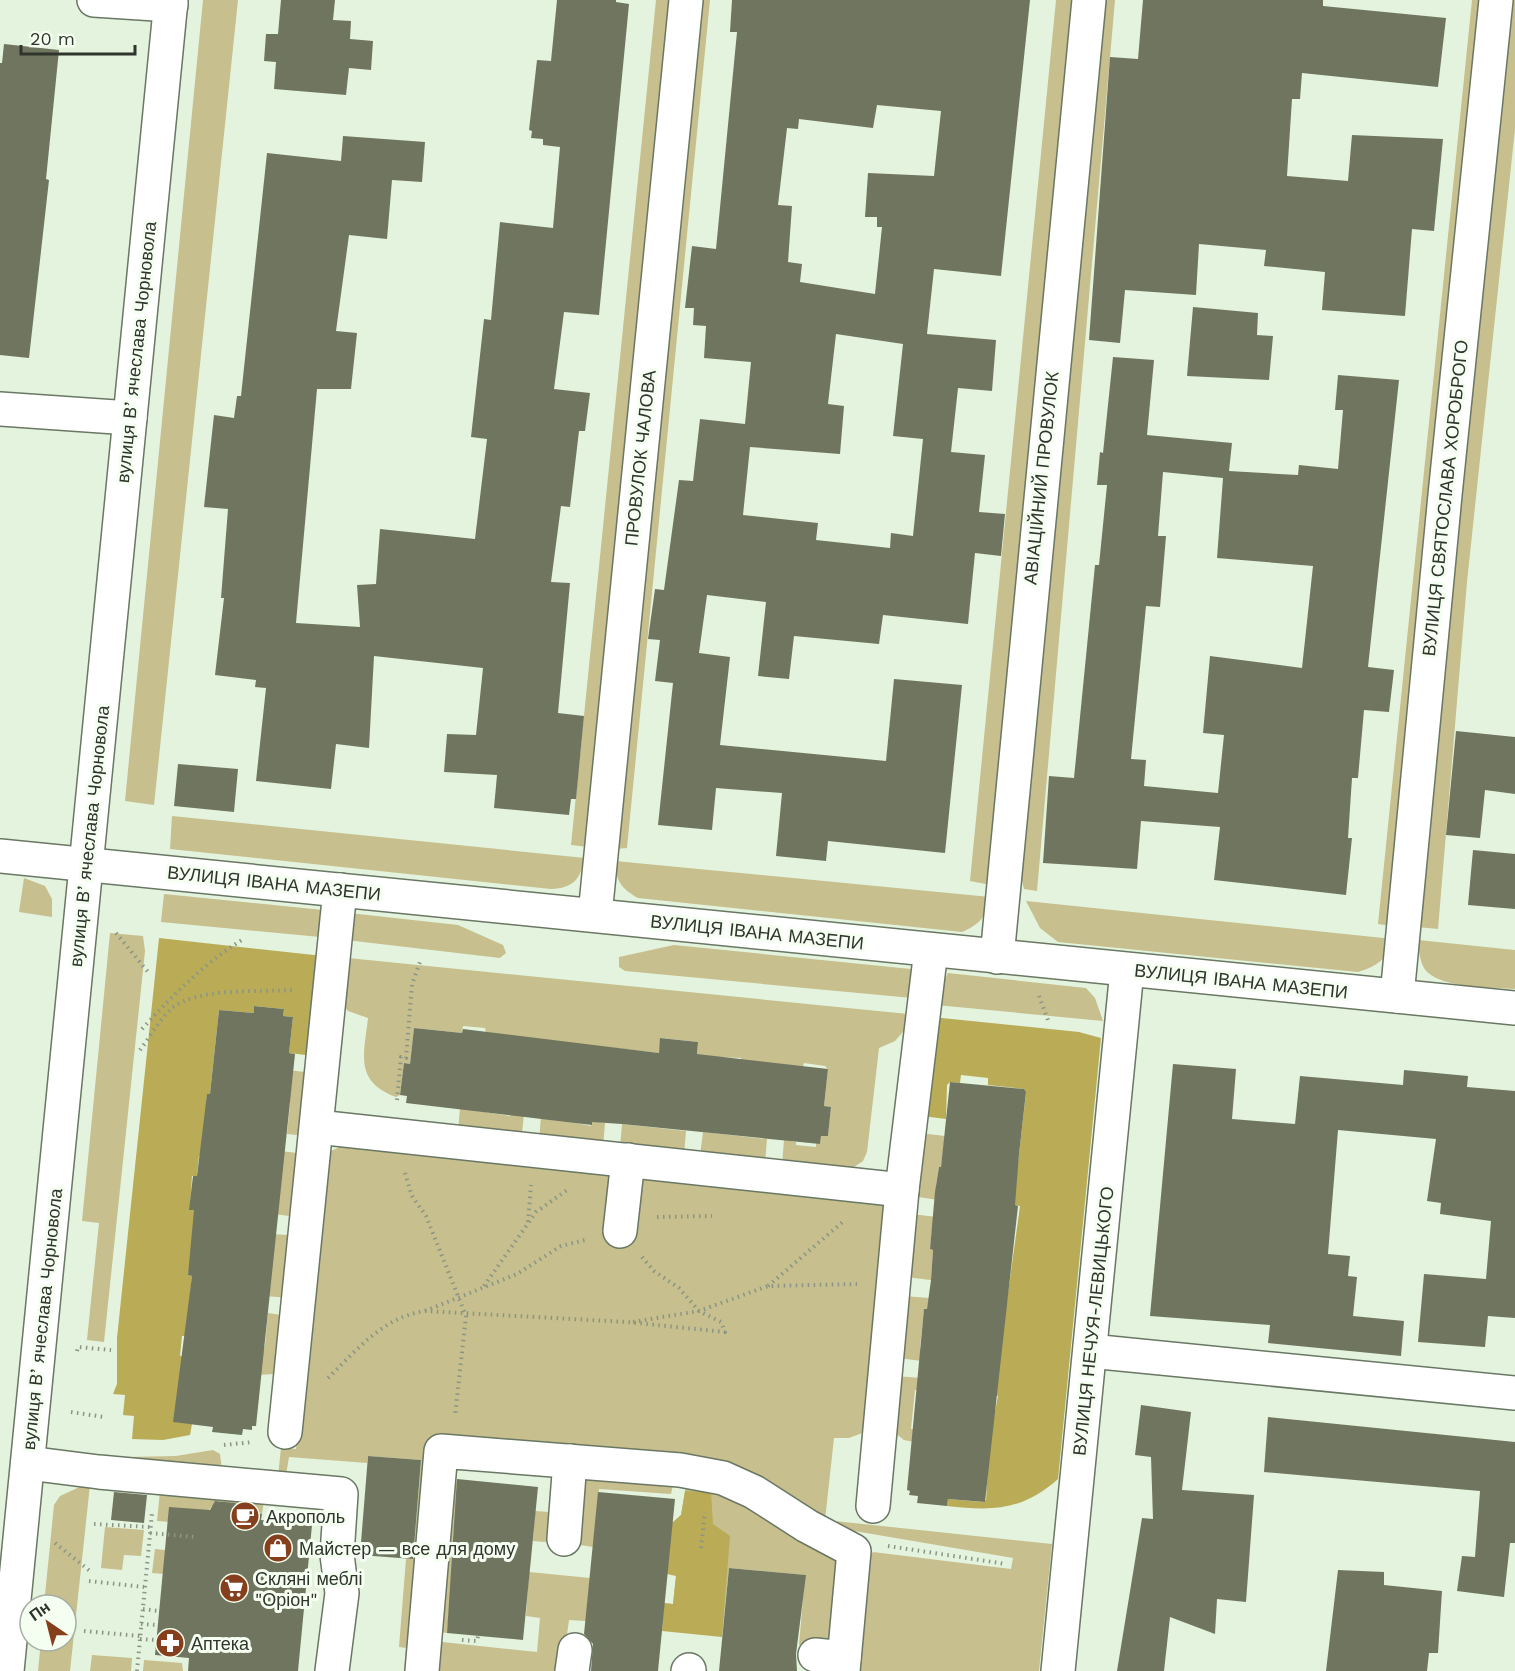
<svg xmlns="http://www.w3.org/2000/svg" width="1515" height="1671" font-family="'Work Sans',sans-serif">
  <style>
    .green { fill: #c7bf8d }
    .forest { fill: #baac57 }
    .building { fill: #70755f; fill-rule: evenodd }
    .lines { fill: none; stroke-linecap: round; stroke-linejoin: round }
    .minor-casing { stroke: #697763; stroke-width: 36 }
    .major-casing { stroke: #697763; stroke-width: 36 }
    .path { stroke: #8a9585; stroke-width: 4; stroke-dasharray: 1.5 4.5; stroke-linecap: butt }
    .minor { stroke: #fff; stroke-width: 33 }
    .major { stroke: #fff; stroke-width: 33 }
    .labels { text-anchor: middle; dominant-baseline: central; stroke-width: 6; stroke-linejoin: round; paint-order: stroke }
    .street-label { font-size: 18px; fill: #2f352c; stroke: #f5fff1 }
    .poi-label { font-size: 18px; fill: #2f352c; stroke: #f5fff1; text-anchor: start }
  </style>
  <rect width="100%" height="100%" fill="#e3f3dd"/>
  <!-- green -->
  <g class="green">
    <polygon points="203,0 238,0 154,805 125,801"/>
    <polygon points="656,0 674,0 589,847 571,845"/>
    <polygon points="700,0 710,0 627,848 615,849"/>
    <polygon points="1056,0 1078,0 991,885 970,881"/>
    <polygon points="1101,0 1115,0 1037,891 1024,889 1019,869"/>
    <polygon points="1472,0 1483,0 1392,926 1378,924"/>
    <polygon points="1510,0 1515,0 1515,129 1467,582 1438,929 1417,927"/>
    <path d="M172 816 585 858C580 880 573 888 551 889L170 849Z"/>
    <path d="M615 861 990 897C987 916 980 924 962 932L638 898C620 888 616 880 615 861Z"/>
    <polygon points="24,878 45,886 52,899 52,917 19,912"/>
    <polygon points="164,894 323,910 320,937 161,922"/>
    <path d="M1026 901 1393 939C1388 959 1377 966 1358 972L1058 942 1040 928Z"/>
    <polygon points="349,913 458,925 503,945 506,953 500,958 346,940"/>
    <polygon points="110,933 143,936 145,951 104,1342 87,1340 99,1223 82,1221"/>
    <path d="M1418 940 1515 950V989C1491 987 1437 989 1424 968 1419 959 1419 949 1418 940Z"/>
    <polygon points="674,945 911,969 917,984 912,998 625,971 619,967 619,957"/>
    <path d="M348 958 908 1014 909 1025 895 1041 879 1048 867 1152 863 1161 848 1171 782 1165 784 1140 796 1142V1145L816 1147V1143L820 1144 821 1136H828L831 1107 824 1106 828 1069 825 1066 804 1063 803 1067 741 1060V1058L697 1056 698 1042 661 1038 659 1053 499 1035 486 1032 485 1028 463 1026 462 1033 414 1028 410 1064 404 1063 400 1095 396 1097C354 1081 364 1055 368 1018L348 1011 342 1004Z"/>
    <polygon points="948,973 1086,988 1095,998 1103,1021 936,1005 935,997"/>
    <polygon points="288,1070 305,1072 306,1136 287,1134 290,1104"/>
    <polygon points="460,1108 510,1116 511,1113 524,1114 522,1133 458,1131"/>
    <polygon points="541,1116 591,1126 592,1121 605,1123 603,1147 539,1141"/>
    <polygon points="622,1124 686,1131 684,1155 620,1148"/>
    <polygon points="703,1132 767,1139 765,1163 700,1156"/>
    <polygon points="919,1133 945,1136 941,1167 939,1167 936,1185 938,1200 912,1196"/>
    <polygon points="346,1144 642,1177 879,1200 885,1206 865,1432 849,1438 834,1438 825,1520 1052,1544 1039,1671 854,1671 868,1557 873,1552 1011,1569 1013,1558 831,1527 788,1505 434,1441 412,1671 404,1671 406,1648 399,1647 406,1559 413,1559 421,1460 368,1456 367,1463 289,1457 286,1475 278,1476 281,1448 296,1449 329,1152"/>
    <polygon points="280,1151 297,1153 298,1217 273,1214"/>
    <polygon points="911,1214 937,1217 932,1229 930,1249 933,1250 931,1280 905,1277"/>
    <polygon points="289,1228 290,1298 265,1296 271,1234 288,1235"/>
    <polygon points="904,1296 929,1298 927,1309 924,1310 920,1347 922,1361 898,1358"/>
    <polygon points="268,1313 281,1315 275,1374 257,1375 265,1345"/>
    <polygon points="896,1376 921,1378 920,1390 915,1390 911,1429 915,1429 914,1442 904,1440 895,1433"/>
    <polygon points="213,1450 220,1454 222,1470 125,1462 127,1457 176,1456"/>
    <polygon points="581,1475 674,1479 671,1494 599,1489 593,1547 580,1545 573,1538"/>
    <polygon points="462,1480 447,1633 433,1631 454,1483"/>
    <polygon points="687,1480 722,1488 839,1556 839,1648 799,1645 805,1575 729,1568 722,1637 664,1603 673,1604 676,1576 672,1523 681,1515"/>
    <polygon points="86,1484 90,1485 70,1671 38,1671 41,1641 66,1641 66,1605 44,1605 54,1505 60,1496"/>
    <polygon points="160,1491 264,1500 262,1514 239,1512 236,1504 217,1501 196,1524 157,1521"/>
    <polygon points="535,1511 550,1512 555,1537 545,1542 533,1541"/>
    <polygon points="105,1527 144,1530 141,1556 124,1555 122,1570 101,1568"/>
    <polygon points="155,1549 193,1553 191,1576 152,1573"/>
    <polygon points="529,1572 590,1578 586,1621 569,1620 565,1649 556,1671 430,1671 433,1641 537,1652 540,1618 526,1616"/>
    <polygon points="92,1655 132,1658 131,1671 90,1671"/>
    <polygon points="144,1660 182,1663 183,1671 143,1671"/>
  </g>
  <!-- forest -->
  <g class="forest">
    <polygon points="159,938 323,956 314,1056 289,1053 293,1017 283,1016 284,1009 255,1006 254,1013 219,1010 210,1094 207,1094 204,1157 199,1156 197,1176 192,1176 190,1209 199,1210 188,1275 192,1276 186,1336 182,1336 180,1356 184,1356 177,1422 192,1424 190,1435 163,1440 132,1439 134,1416 123,1415 125,1395 113,1394 117,1384 117,1338"/>
    <path d="M932 1017 1079 1032 1101 1038 1058 1479C1022 1511 993 1511 947 1506L948 1499 983 1502 986 1500 990 1436 998 1396 994 1395 1020 1206 1013 1205 1026 1093 1024 1089 988 1085V1078L961 1075 960 1083 950 1082 947 1085 946 1119 922 1116Z"/>
    <polygon points="685,1491 711,1492 713,1524 730,1536 722,1637 662,1631 664,1603 673,1604 676,1576 667,1574 672,1523 681,1515"/>
  </g>
  <!-- building -->
  <g class="building">
    <polygon points="281,0 335,0 333,20 351,21 350,39 373,41 371,70 349,68 346,95 274,89 276,62 264,61 266,34 278,34"/>
    <polygon points="557,0 616,0 616,2 629,4 599,315 564,312 554,389 590,393 585,431 579,431 570,507 561,506 551,582 570,583 558,713 584,716 576,799 571,799 569,815 494,808 497,775 444,772 447,734 476,735 483,668 374,656 369,748 336,744 331,789 256,781 266,688 255,687 256,680 215,675 224,598 221,598 228,509 204,507 214,415 234,418 237,396 241,396 267,153 341,161 343,136 425,142 422,182 392,180 387,239 349,235 336,331 357,333 351,389 317,389 296,623 360,627 357,585 376,584 380,529 475,539 487,439 471,437 484,319 491,320 500,222 553,228 560,147 543,145 543,139 531,138 532,131 529,130 537,60 551,61"/>
    <path d="M732 0H1030L1001 276 934 269 927 334 996 340 992 391 958 388 951 452 985 455 979 512 1005 514 1001 556 975 553 968 624 883 615 879 644 794 636 789 679 758 676 766 602 707 595 699 653 730 657 720 745 886 761 894 679 962 685 945 853 828 841 826 861 776 856 782 793 716 788 712 830 658 825 673 683 655 681 660 640 648 639 655 589 664 590 679 480 693 481 700 419 745 424 751 362 704 358 706 326 693 325 694 308H685L692 246 716 249 737 32H730ZM877 105 941 111 934 176 868 173 865 217H877V227H882L875 294 800 282 802 264 788 262 792 206 778 205 787 128 798 129 799 119 873 128ZM836 334 903 344 893 436 923 439 913 536 891 533 890 548 816 540 818 523 743 515 750 447 840 454 844 406 828 404Z"/>
    <polygon points="1143,0 1323,0 1323,6 1446,18 1438,87 1302,73 1300,99 1292,99 1287,176 1348,181 1352,135 1443,139 1434,231 1412,229 1405,316 1322,310 1325,272 1264,266 1266,250 1199,244 1196,295 1125,290 1120,343 1089,340 1110,57 1138,59"/>
    <polygon points="4,44 59,50 46,179 49,180 29,358 0,355 0,63 2,63"/>
    <polygon points="1193,307 1258,313 1257,335 1273,336 1269,380 1187,376"/>
    <path d="M1113 357 1154 360 1147 435 1232 443 1229 471 1298 475 1299 465 1338 469 1343 410H1335L1338 375 1399 380 1368 667 1394 670 1389 712 1364 710 1358 778H1352L1348 838H1352L1346 895 1214 880 1220 827 1141 821 1137 869 1043 863 1049 776 1074 778 1095 565H1099L1107 485H1097L1100 452 1103 453ZM1163 472 1223 478 1217 558 1313 566 1302 668 1210 656 1203 733 1224 735 1218 793 1144 786 1146 760 1131 759 1146 606 1160 607 1166 536H1158Z"/>
    <polygon points="1456,731 1515,737 1515,794 1485,790 1480,838 1446,835"/>
    <polygon points="178,764 238,769 234,812 174,806"/>
    <polygon points="1473,850 1515,854 1515,909 1468,905"/>
    <polygon points="254,1006 284,1009 283,1016 293,1017 289,1053 295,1054 256,1426 252,1426 252,1430 243,1429 242,1435 212,1432 213,1427 173,1422 192,1276 188,1275 194,1210 189,1210 193,1176 197,1176 207,1094 210,1094 219,1010 254,1013"/>
    <polygon points="414,1028 462,1033 463,1029 659,1053 660,1038 698,1042 697,1054 828,1069 824,1106 831,1107 828,1136 821,1136 820,1144 622,1124 592,1122 592,1125 406,1103 407,1096 400,1095 404,1063 410,1064"/>
    <polygon points="1173,1064 1236,1069 1232,1119 1295,1124 1300,1076 1403,1085 1404,1070 1468,1076 1467,1087 1515,1091 1515,1318 1488,1316 1485,1347 1418,1342 1424,1274 1486,1279 1491,1221 1440,1214 1441,1203 1427,1201 1436,1139 1338,1130 1328,1254 1350,1256 1348,1276 1357,1277 1353,1316 1404,1321 1401,1356 1268,1343 1270,1325 1150,1316"/>
    <polygon points="950,1082 1024,1089 1026,1092 1019,1154 1015,1205 1018,1206 985,1502 948,1499 947,1506 917,1503 918,1496 909,1495 910,1491 907,1490 924,1309 927,1309 931,1280 933,1250 930,1249 935,1192 939,1167 941,1167"/>
    <polygon points="1141,1405 1191,1412 1182,1490 1254,1495 1246,1602 1217,1599 1215,1634 1170,1617 1164,1671 1117,1671 1142,1518 1153,1519 1151,1457 1135,1455"/>
    <polygon points="1268,1417 1515,1442 1515,1543 1510,1543 1504,1597 1457,1591 1462,1556 1475,1557 1480,1491 1264,1472"/>
    <polygon points="368,1456 421,1460 413,1559 360,1555"/>
    <polygon points="457,1479 538,1487 523,1640 447,1633"/>
    <polygon points="114,1492 147,1495 144,1523 111,1520"/>
    <polygon points="598,1492 675,1499 658,1671 591,1671 593,1644 584,1634"/>
    <polygon points="215,1501 235,1503 248,1513 262,1514 261,1520 312,1525 298,1671 188,1671 189,1658 155,1655 169,1507 210,1510"/>
    <polygon points="729,1568 806,1575 796,1654 797,1671 719,1671"/>
    <polygon points="1338,1570 1384,1572 1384,1585 1442,1591 1438,1653 1429,1653 1427,1671 1326,1671"/>
  </g>
  <g class="lines">
    <!-- minor casing -->
    <g class="minor-casing">
      <g id="minor">
        <polyline points="94,0 171,5"/>
        <polyline points="0,409 130,418"/>
        <polyline points="0,856 1515,1008"/>
        <polyline points="595,915 686,0"/>
        <polyline points="997,957 1089,0"/>
        <polyline points="1397,996 1445,495 1496,0"/>
        <polyline points="317,1127 902,1190"/>
        <polyline points="620,1231 628,1160"/>
        <polyline points="1090,1351 1515,1393"/>
        <polyline points="285,1432 340,890"/>
        <polyline points="28,1463 99,1472 341,1494 337,1555 342,1593 332,1671"/>
        <polyline points="873,1506 902,1190 931,950"/>
        <polyline points="564,1539 570,1461"/>
        <polyline points="815,1655 844,1658"/>
        <polyline points="422,1671 441,1451 680,1470 723,1478 754,1492 807,1526 854,1551 843,1671"/>
        <polyline points="572,1671 575,1650"/>
        <polyline points="688,1671 689,1670"/>
        <polyline points="1058,1671 1127,970"/>
      </g>
    </g>
    <!-- major casing -->
    <g class="major-casing">
      <polyline id="major" points="7,1671 171,0"/>
    </g>
    <!-- path -->
    <g class="path">
      <polyline points="116,933 148,972"/>
      <polyline points="1039,996 1049,1023"/>
      <path d="M142 1029C175 993 203 964 245 938"/>
      <path d="M140 1050C150 1037 159 1020 171 1009 195 987 263 992 295 990"/>
      <polyline points="397,1100 401,1057 406,1058 412,984 421,959"/>
      <polyline points="405,1173 412,1196 426,1216 466,1316 455,1416"/>
      <polyline points="657,1217 712,1216"/>
      <polyline points="528,1222 531,1185"/>
      <polyline points="484,1286 536,1212 567,1190"/>
      <polyline points="768,1286 845,1220"/>
      <polyline points="425,1311 517,1274 561,1246 585,1240"/>
      <polyline points="633,1322 699,1311 768,1286 857,1284"/>
      <polyline points="77,1351 78,1347 111,1350"/>
      <path d="M328 1378C357 1350 383 1317 425 1311L627 1322 725 1332 721 1322 699 1311 679 1288 654 1271 642 1257"/>
      <polyline points="71,1412 104,1417"/>
      <polyline points="224,1445 253,1442"/>
      <polyline points="94,1524 150,1527"/>
      <polyline points="150,1533 195,1537"/>
      <polyline points="55,1543 90,1571"/>
      <polyline points="888,1546 1006,1564"/>
      <polyline points="701,1548 705,1512"/>
      <polyline points="89,1581 144,1587"/>
      <polyline points="143,1609 159,1611"/>
      <polyline points="141,1624 157,1625"/>
      <polyline points="84,1631 140,1636"/>
      <polyline points="140,1639 156,1640"/>
      <polyline points="462,1640 477,1641 478,1636"/>
      <polyline points="137,1671 152,1513"/>
    </g>
    <!-- minor -->
    <use href="#minor" class="minor"/>
    <!-- major -->
    <use href="#major" class="major"/>
  </g>
  <!-- icons -->
  <defs>
    <g id="cafe-disc" transform="scale(1.5)"><circle r="9.5" fill="#863f1c" stroke="#f5fff1"/><path d="M-5.5-4.5H6V0H3Q3 3.5 0 3.5H-2.5Q-5.5 3.5-5.5 0ZM3-3.2v2h1.7v-2ZM-6 4.5H4V6H-6Z" fill="#fff"/></g>
    <g id="shop-disc" transform="scale(1.5)"><circle r="9.5" fill="#863f1c" stroke="#f5fff1"/><path d="M-5-2.5h2.3a2.7 3.5 0 0 1 5.4 0H5L5.5 6h-11ZM-1.5-2.5h3a1.5 2.3 0 0 0-3 0Z" fill="#fff"/></g>
    <g id="supermarket-disc" transform="scale(1.5)"><circle r="9.5" fill="#863f1c" stroke="#f5fff1"/><path d="M-6-5.5h2.5l.6 2H6L4.5 2H-2.5L-4.4-4H-6ZM-1.5 3.2a1.3 1.3 0 1 0 .1 0ZM3 3.2a1.3 1.3 0 1 0 .1 0Z" fill="#fff"/></g>
    <g id="pharmacy-disc" transform="scale(1.5)"><circle r="9.5" fill="#863f1c" stroke="#f5fff1"/><path d="M-2-6h4v4h4v4h-4v4h-4v-4h-4v-4h4Z" fill="#fff"/></g>
  </defs>
  <g fill-rule="evenodd">
    <use href="#cafe-disc" x="245" y="1516"/>
    <use href="#shop-disc" x="278" y="1548"/>
    <use href="#supermarket-disc" x="234" y="1588"/>
    <use href="#pharmacy-disc" x="170" y="1643"/>
  </g>
  <g class="labels">
    <!-- street labels -->
    <g class="street-label">
      <text transform="translate(136 352) rotate(-84)">вулиця Вʼячеслава Чорновола</text>
      <text transform="translate(640 458) rotate(-84)">ПРОВУЛОК ЧАЛОВА</text>
      <text transform="translate(1041 478) rotate(-84)">АВІАЦІЙНИЙ ПРОВУЛОК</text>
      <text transform="translate(1445 498) rotate(-84)">ВУЛИЦЯ СВЯТОСЛАВА ХОРОБРОГО</text>
      <text transform="translate(89 836) rotate(-84)">вулиця Вʼячеслава Чорновола</text>
      <text transform="translate(274 883) rotate(6)">ВУЛИЦЯ ІВАНА МАЗЕПИ</text>
      <text transform="translate(757 932) rotate(6)">ВУЛИЦЯ ІВАНА МАЗЕПИ</text>
      <text transform="translate(1241 981) rotate(6)">ВУЛИЦЯ ІВАНА МАЗЕПИ</text>
      <text transform="translate(42 1319) rotate(-84)">вулиця Вʼячеслава Чорновола</text>
      <text transform="translate(1093 1321) rotate(-84)">ВУЛИЦЯ НЕЧУЯ-ЛЕВИЦЬКОГО</text>
    </g>
    <!-- poi labels -->
    <g class="poi-label">
      <text x="266" y="1516">Акрополь</text>
      <text x="299" y="1548">Майстер — все для дому</text>
      <text x="255" y="1578">Скляні меблі<tspan x="255" dy="21">"Оріон"</tspan></text>
      <text x="191" y="1643">Аптека</text>
    </g>
  </g>
  <!-- north arrow -->
  <g transform="translate(48 1623) rotate(325)"><circle r="28" fill="#f5fff1" stroke="#a6aea2" stroke-width="1.5"/>
  <path d="M0-4.5L10 22L0 15L-10 22Z" fill="#863f1c"/>
  <text y="-9" font-size="16" font-weight="bold" text-anchor="middle" fill="#2f352c">Пн</text>
  </g>
  <!-- scale -->
  <path d="M21 45v9h114v-9" fill="none" stroke="#2f352c" stroke-width="3"/>
  <text x="30" y="45" font-size="18" fill="#2f352c" stroke="#f5fff1" stroke-width="4.5" paint-order="stroke">20 m</text>
</svg>
